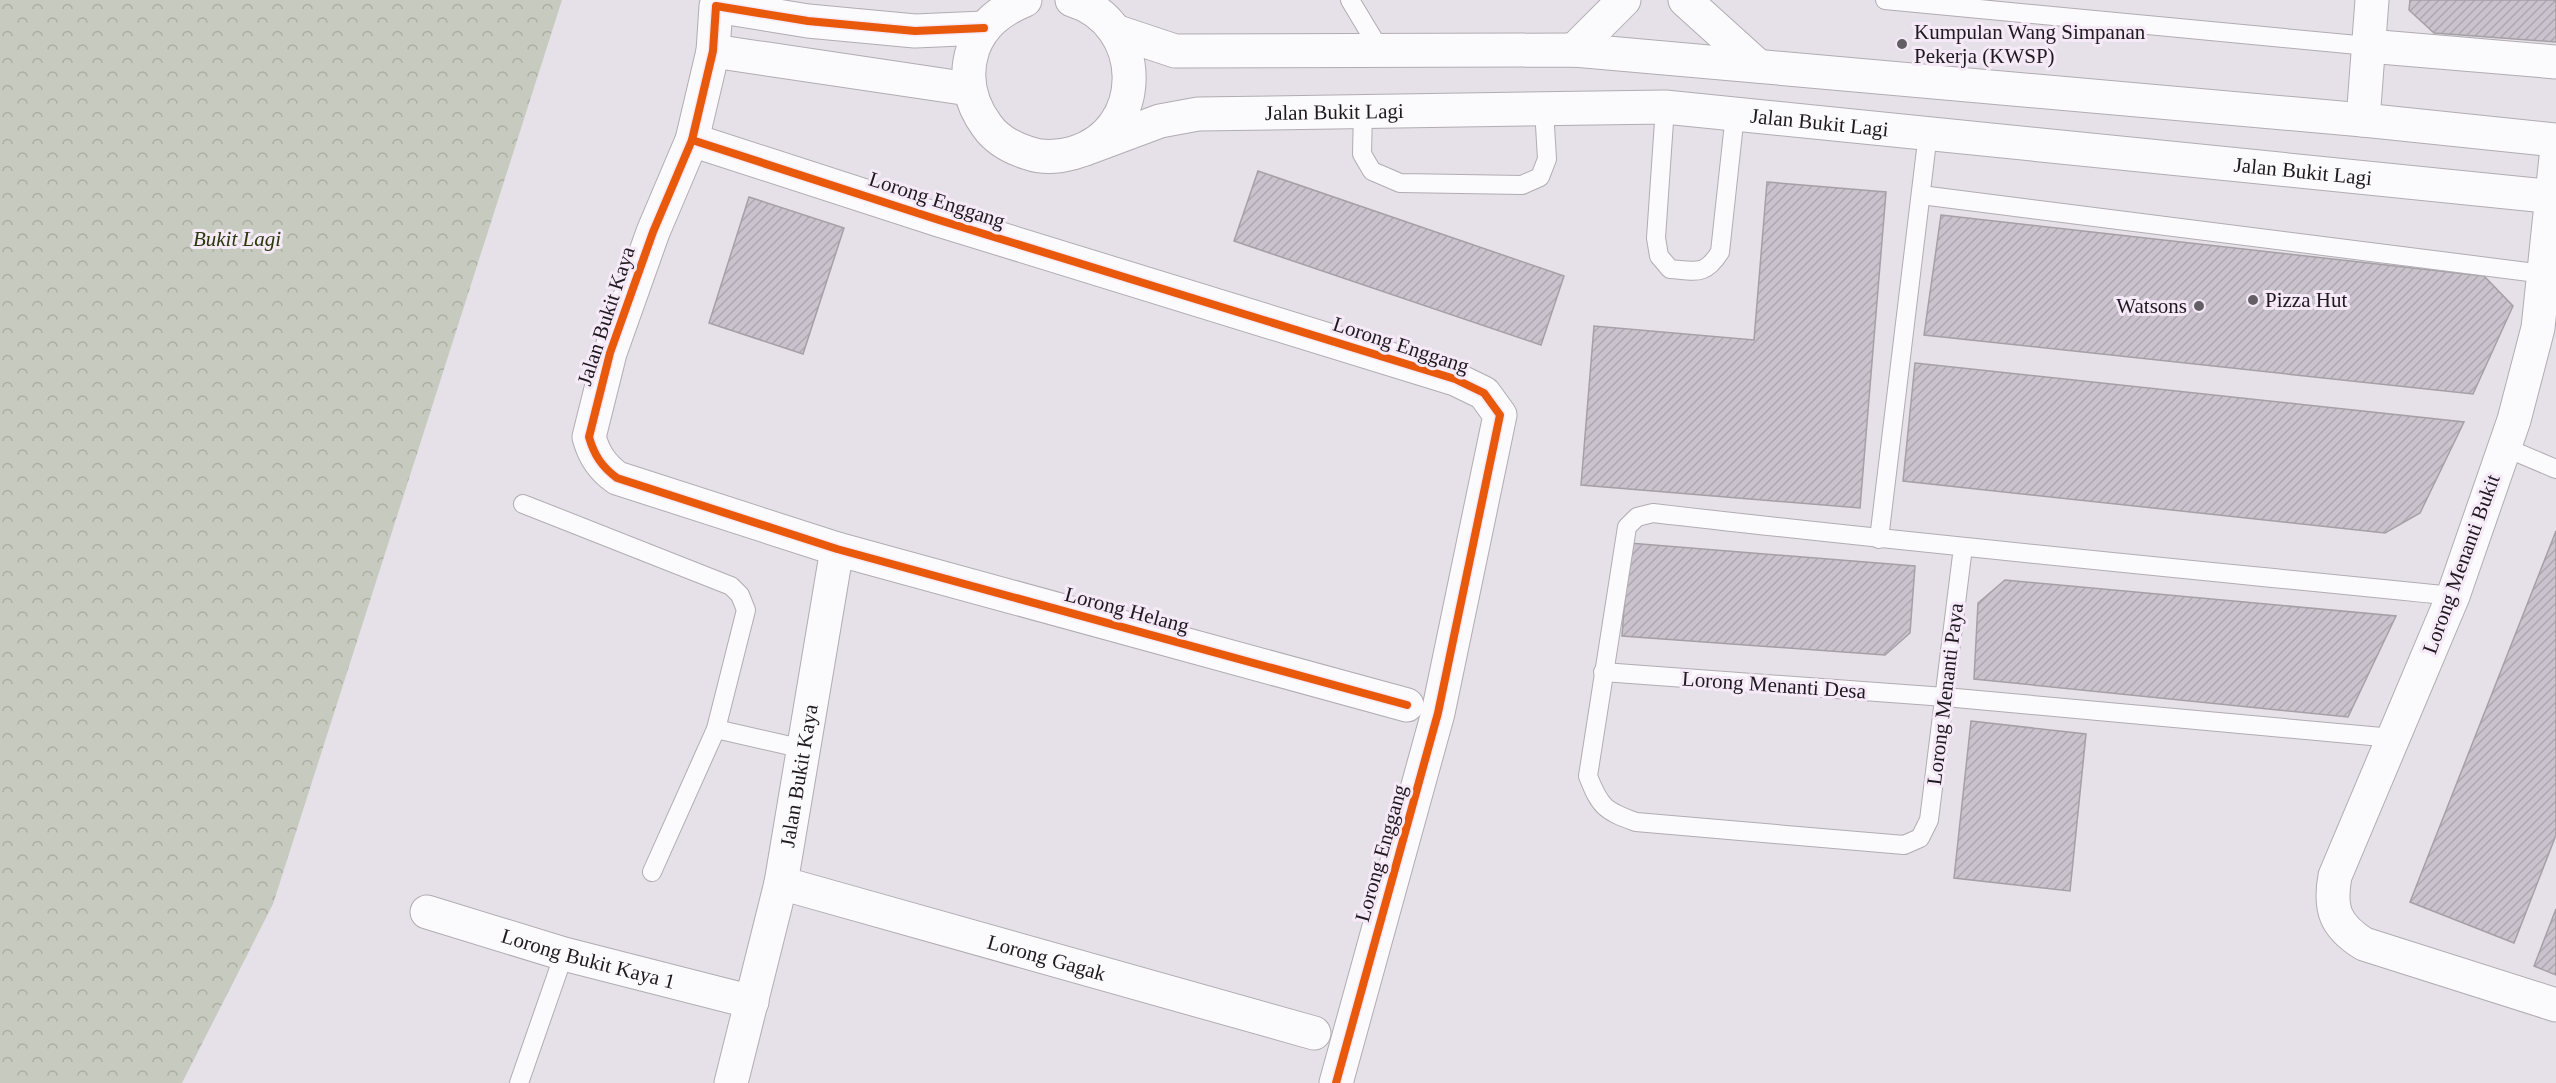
<svg xmlns="http://www.w3.org/2000/svg" width="2556" height="1083" font-family="Georgia,serif">
  <style>
    .forest { fill: url(#forest-crowns) }
    .building { fill: url(#building-hatch); stroke: #a5a0a6; stroke-width: 1.5 }
    .lines { fill: none; stroke-linecap: round; stroke-linejoin: round }
    .service-casing { stroke: #b1acb2; stroke-width: 20 }
    .minor-casing { stroke: #b1acb2; stroke-width: 35 }
    .tertiary-casing { stroke: #b1acb2; stroke-width: 35 }
    .service { stroke: #fbfafc; stroke-width: 18 }
    .minor { stroke: #fbfafc; stroke-width: 33 }
    .tertiary { stroke: #fbfafc; stroke-width: 33 }
    .cycleway-casing { stroke: #f6e9f8; stroke-width: 11 }
    .cycleway { stroke: #e8590c; stroke-width: 8 }
    .poi-dot { fill: #645f65; stroke: #f6e9f8; stroke-width: 2 }
    .labels { text-anchor: middle; dominant-baseline: central; stroke-width: 6; stroke-linejoin: round; paint-order: stroke }
    .poi-label { font-size: 21px; fill: #1e191e; stroke: #f6e9f8; text-anchor: start }
    .street-label { font-size: 21px; fill: #1e191e; stroke: #f6e9f8 }
    .park-label { font-size: 21px; font-style: italic; fill: #2a390c; stroke: #f6e9f8 }
  </style>
  <defs>
    <pattern id="forest-crowns" width="20" height="18" patternUnits="userSpaceOnUse" patternTransform="scale(1.5)"><rect width="20" height="18" fill="#c7cbbf"/><path d="M2 6a3 3 0 1 1 6 0M12 15a3 3 0 1 1 6 0" fill="none" stroke="#aaaea4"/></pattern>
    <pattern id="building-hatch" width="6" height="6" patternUnits="userSpaceOnUse" patternTransform="scale(1.5)"><rect width="6" height="6" fill="#cac3cd"/><path d="M-1 1l2-2M0 6l6-6M5 7l2-2" fill="none" stroke="#ada7b0"/></pattern>
  </defs>
  <rect width="100%" height="100%" fill="#e6e0e8"/>
  <!-- forest -->
  <polygon class="forest" points="0,0 562,0 273,904 182,1083 0,1083"/>
  <!-- building -->
  <g class="building">
    <polygon points="2410,0 2556,0 2556,42 2434,33 2409,10"/>
    <polygon points="1258,171 1564,276 1541,345 1234,241"/>
    <polygon points="1767,182 1886,192 1860,508 1581,485 1594,326 1754,340"/>
    <polygon points="749,197 844,228 803,354 709,323"/>
    <polygon points="1941,215 2484,276 2513,306 2473,394 1924,335"/>
    <polygon points="1915,363 2464,422 2420,513 2385,533 1903,481"/>
    <polygon points="2556,531 2556,835 2514,943 2410,902"/>
    <polygon points="1629,543 1915,566 1910,633 1885,655 1622,636"/>
    <polygon points="2005,580 2396,616 2348,717 1974,679 1978,603"/>
    <polygon points="1971,721 2086,734 2070,891 1954,878"/>
    <polygon points="2556,909 2556,975 2534,966"/>
  </g>
  <g class="lines">
    <!-- service casing -->
    <g class="service-casing">
      <g id="service">
        <polyline points="1350,0 1380,50"/>
        <polyline points="1885,0 2368,46"/>
        <path d="M1665 107 1656 238 1659 256 1670 269C1696 271 1705 276 1720 252L1735 114"/>
        <polyline points="1363,111 1362,154 1372,171 1400,183 1522,185 1540,177 1547,159 1544,109"/>
        <polyline points="1921,195 2544,274"/>
        <polyline points="2504,447 2556,469"/>
        <polyline points="523,504 731,586 740,595 746,610 716,729 652,872"/>
        <polyline points="1879,539 1928,133"/>
        <path d="M1963 547 1929 820 1920 838 1904 845 1636 822C1605 811 1600 807 1588 776L1627 527 1637 517 1653 513C1919 544 2186 569 2453 596"/>
        <polyline points="1603,672 1945,697 2393,738"/>
        <polyline points="716,729 804,749"/>
        <polyline points="519,1083 564,954"/>
      </g>
    </g>
    <!-- minor casing -->
    <g class="minor-casing">
      <g id="minor">
        <polyline points="1685,0 1758,66"/>
        <path d="M984 28 915 31 808 21 716 6 713 51 692 140 653 232 610 353 589 437C594 455 602 467 617 478L837 549 1407 705"/>
        <polyline points="2368,46 2556,62"/>
        <polyline points="1574,50 1624,0"/>
        <polyline points="713,51 969,89"/>
        <polyline points="2363,120 2372,0"/>
        <polyline points="692,140 939,220 1455,379 1484,393 1500,415 1438,713 1336,1083"/>
        <path d="M2556 157 2538 328 2514 420 2453 596 2335 876C2329 909 2335 926 2364 944L2556 1005"/>
        <path id="s1" d="M781 883 1314 1033"/>
        <path id="s2" d="M427 912 564 954 752 1002"/>
        <path id="s3" d="M731 1083 781 883 837 549"/>
      </g>
    </g>
    <!-- tertiary casing -->
    <g class="tertiary-casing">
      <g id="tertiary">
        <path d="M1025 0C1001 10 982 24 973 49 964 76 970 103 987 126 997 140 1012 148 1028 153 1042 158 1059 157 1073 153 1149 131 1147 23 1072 0"/>
        <polyline points="1118,32 1175,51 1574,50 2363,120 2556,140"/>
        <path id="s4" d="M1085 149 1160 121 1198 114 1665 107 2556 197"/>
      </g>
    </g>
    <!-- service -->
    <use href="#service" class="service"/>
    <!-- minor -->
    <use href="#minor" class="minor"/>
    <!-- tertiary -->
    <use href="#tertiary" class="tertiary"/>
    <!-- cycleway casing -->
    <g class="cycleway-casing">
      <g id="cycleway">
        <path d="M984 28 915 31 808 21 716 6 713 51 692 140 653 232 610 353 589 437C594 455 602 467 617 478L837 549 1407 705"/>
        <polyline points="692,140 939,220 1455,379 1484,393 1500,415 1438,713 1336,1083"/>
      </g>
    </g>
    <!-- cycleway -->
    <use href="#cycleway" class="cycleway"/>
  </g>
  <!-- markers -->
  <g class="poi-dot">
    <circle cx="1902" cy="44" r="6"/>
    <circle cx="2253" cy="300" r="6"/>
    <circle cx="2199" cy="306" r="6"/>
  </g>
  <g class="labels">
    <!-- poi labels -->
    <g class="poi-label">
      <text x="1914" y="32">Kumpulan Wang Simpanan<tspan x="1914" dy="24">Pekerja (KWSP)</tspan></text>
      <text x="2265" y="300">Pizza Hut</text>
      <text x="2187" y="306" text-anchor="end">Watsons</text>
    </g>
    <!-- street labels -->
    <g class="street-label">
      <text stroke="none"><textPath href="#s4" startOffset="255">Jalan Bukit Lagi</textPath></text>
      <text stroke="none"><textPath href="#s4" startOffset="741">Jalan Bukit Lagi</textPath></text>
      <text stroke="none"><textPath href="#s4" startOffset="1227">Jalan Bukit Lagi</textPath></text>
      <text transform="translate(937 200) rotate(18)">Lorong Enggang</text>
      <text transform="translate(606 316) rotate(-72)">Jalan Bukit Kaya</text>
      <text transform="translate(1401 345) rotate(18)">Lorong Enggang</text>
      <text transform="translate(2461 564) rotate(-70)">Lorong Menanti Bukit</text>
      <text transform="translate(1127 610) rotate(15)">Lorong Helang</text>
      <text transform="translate(1774 685) rotate(4)">Lorong Menanti Desa</text>
      <text transform="translate(1945 694) rotate(-83)">Lorong Menanti Paya</text>
      <text stroke="none"><textPath href="#s3" startOffset="315">Jalan Bukit Kaya</textPath></text>
      <text transform="translate(1381 853) rotate(-74)">Lorong Enggang</text>
      <text stroke="none"><textPath href="#s2" startOffset="168">Lorong Bukit Kaya 1</textPath></text>
      <text stroke="none"><textPath href="#s1" startOffset="276">Lorong Gagak</textPath></text>
    </g>
    <!-- park labels -->
    <g class="park-label">
      <text x="237" y="239">Bukit Lagi</text>
    </g>
  </g>
</svg>
